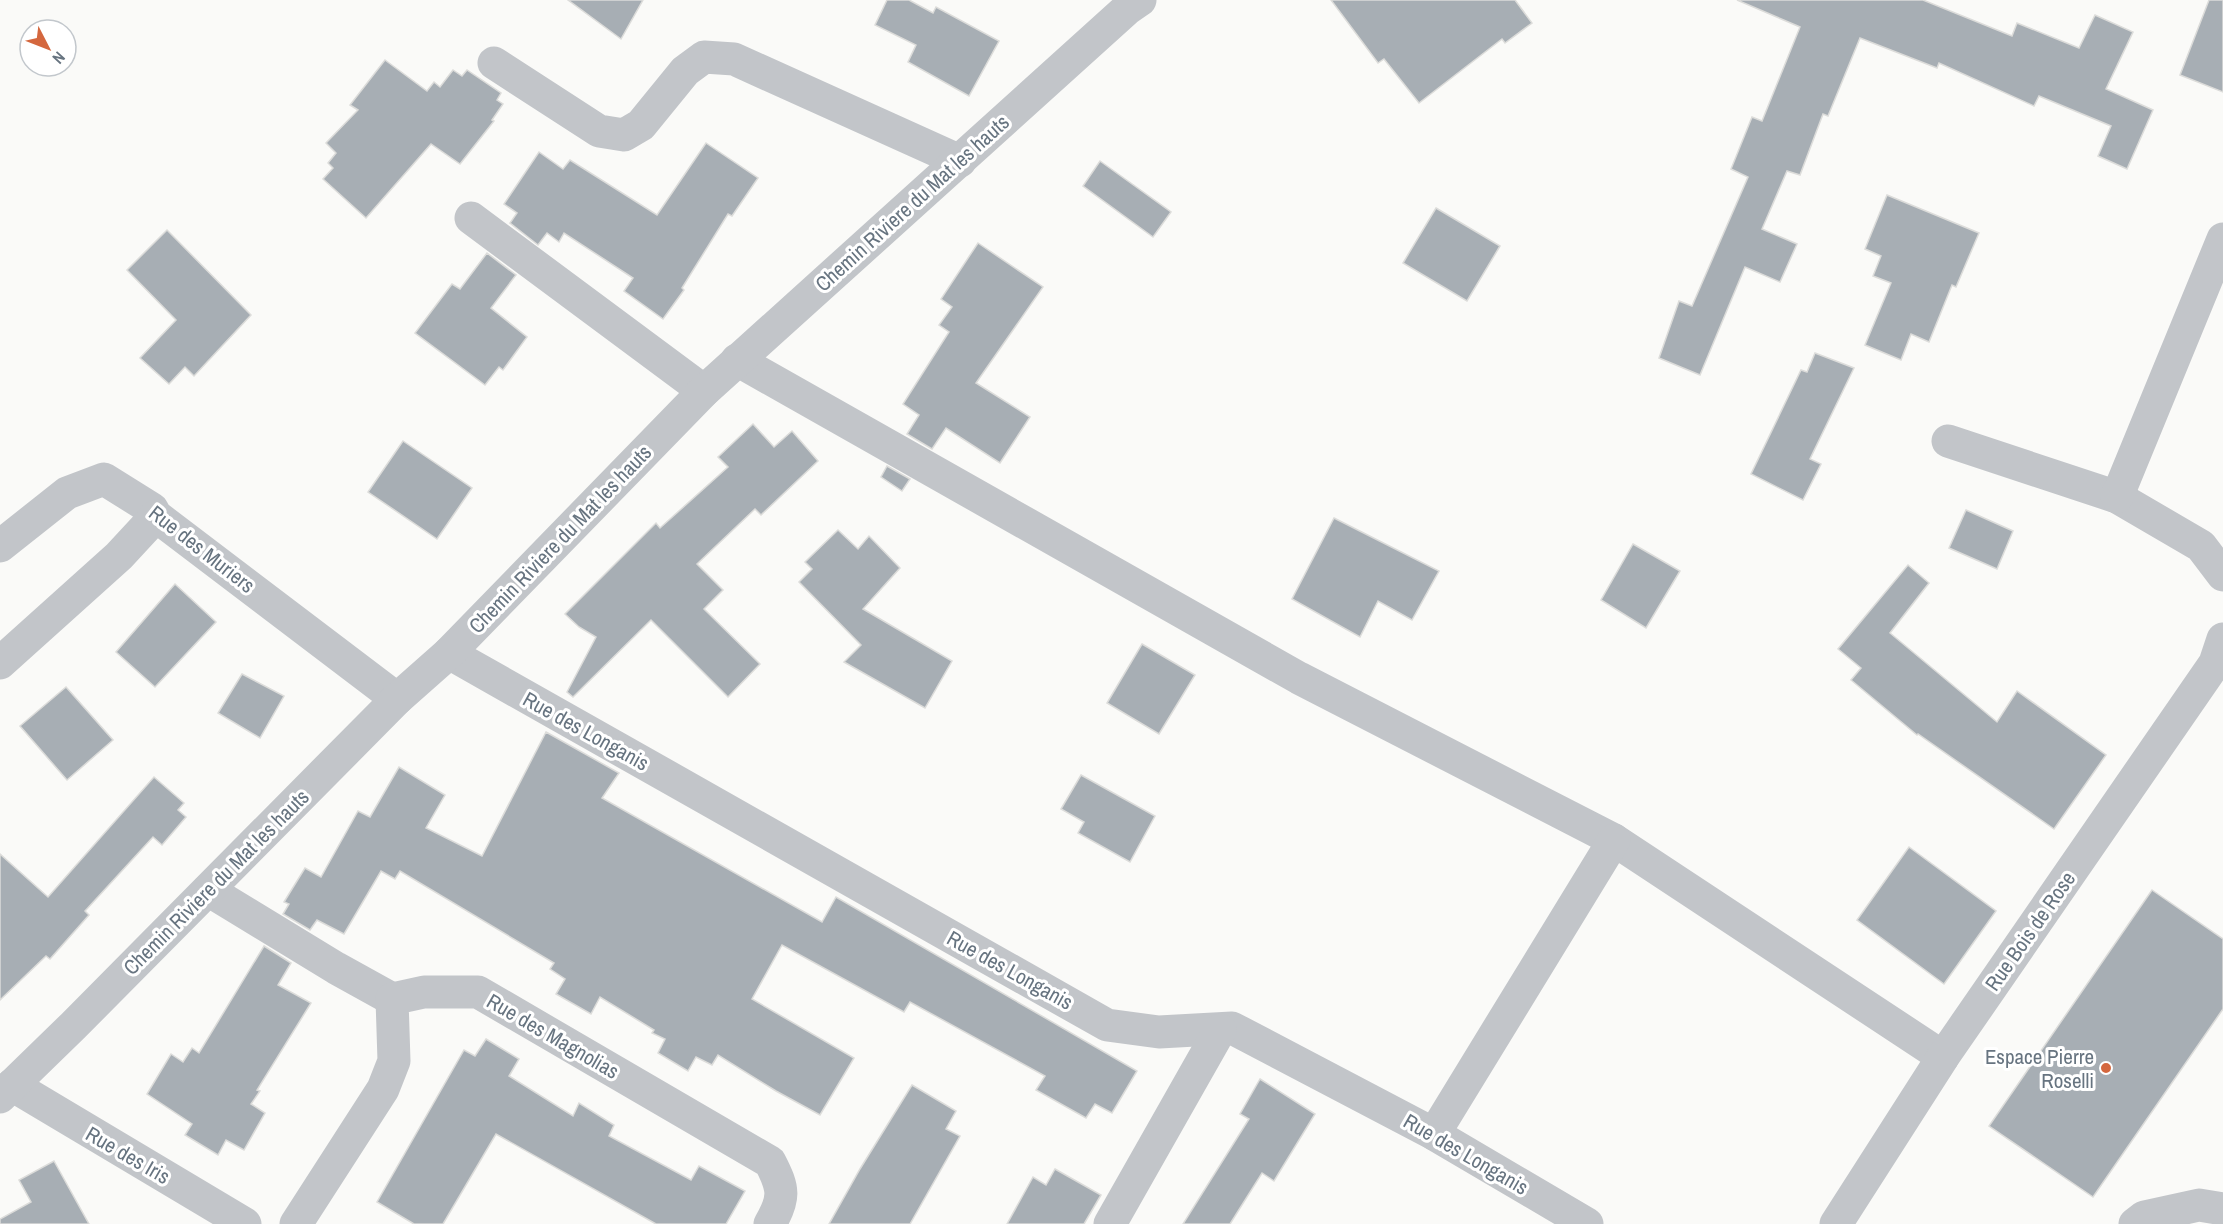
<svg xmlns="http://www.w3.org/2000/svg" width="2223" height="1224" font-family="'Archivo Narrow',sans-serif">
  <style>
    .building { fill: #a7aeb4; stroke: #dcdcda; stroke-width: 1.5 }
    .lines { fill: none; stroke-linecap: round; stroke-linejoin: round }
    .minor { stroke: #c2c5c9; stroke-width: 33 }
    .poi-dot { fill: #d4673e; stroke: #fff; stroke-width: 2 }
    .labels { text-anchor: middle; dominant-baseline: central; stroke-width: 6; stroke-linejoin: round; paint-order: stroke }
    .street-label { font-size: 21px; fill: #677480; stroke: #fff }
    .poi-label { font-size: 21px; fill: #677480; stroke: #fff; text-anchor: end }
  </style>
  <rect width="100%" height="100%" fill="#fafaf8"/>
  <!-- building -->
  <g class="building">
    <polygon points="568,0 643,0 621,39"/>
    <polygon points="887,0 909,0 933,13 936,7 999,41 969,96 908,62 916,45 875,25"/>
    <polygon points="1331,0 1515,0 1532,23 1505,43 1502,39 1419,103 1384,59 1378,63"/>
    <polygon points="1737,0 1923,0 2012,36 2017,23 2079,48 2095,15 2133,32 2106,89 2153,110 2127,169 2098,156 2111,126 2039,96 2034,106 1939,63 1937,68 1860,38 1828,116 1823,114 1800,175 1787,171 1762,229 1797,244 1780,282 1745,267 1700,375 1659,358 1679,301 1692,306 1748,177 1731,169 1752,117 1762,121 1800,27"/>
    <polygon points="2209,0 2223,0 2223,92 2180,75"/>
    <polygon points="385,60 427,91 434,82 440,87 453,70 462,76 467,70 501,93 497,100 503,104 492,120 494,121 460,164 431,144 366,218 323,179 333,168 328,163 336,153 326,143 358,110 350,105"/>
    <polygon points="706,143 758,178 732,216 728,214 682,288 684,290 663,319 624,291 633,278 564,233 559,242 547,233 538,245 510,223 517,213 504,204 539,152 563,169 570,160 657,215"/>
    <polygon points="1100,161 1171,212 1153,237 1083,186"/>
    <polygon points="1887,195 1979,233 1956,287 1952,285 1929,342 1911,334 1901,360 1865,345 1891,283 1873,276 1881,256 1865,249"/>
    <polygon points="1436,208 1500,246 1467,301 1403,263"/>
    <polygon points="167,230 251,315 194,376 185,367 169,384 140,358 176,320 127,270"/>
    <polygon points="978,243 1043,287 976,383 1030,417 1000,463 946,428 932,449 907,434 919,415 903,404 949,332 939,325 952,307 941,299"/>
    <polygon points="487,253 516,275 491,308 527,337 503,370 499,367 485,385 415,333 452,284 460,289"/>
    <polygon points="1815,353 1854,368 1810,459 1821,464 1803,500 1751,474 1801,370 1807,372"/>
    <polygon points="753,424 774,447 792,431 818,461 761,515 755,509 697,564 723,590 704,609 760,664 728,697 651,620 573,697 567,692 596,637 579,627 565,614 656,523 660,528 728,467 718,457"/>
    <polygon points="403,441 472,488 437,539 368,492"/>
    <polygon points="887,466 910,479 902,491 881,477"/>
    <polygon points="1966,510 2013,531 1997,569 1949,548"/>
    <polygon points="1334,518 1439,571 1412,620 1378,601 1360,637 1292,599"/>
    <polygon points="838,530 858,549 869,536 900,568 863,609 952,661 925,708 844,662 861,645 799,582 812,569 805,562"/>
    <polygon points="1633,544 1680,571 1646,628 1601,600"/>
    <polygon points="1908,565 1929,583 1890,633 1997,722 2017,691 2106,755 2054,829 1918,734 1917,735 1851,680 1861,668 1838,649"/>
    <polygon points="175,584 216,622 155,687 116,652"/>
    <polygon points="1142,644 1195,675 1159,734 1107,703"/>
    <polygon points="242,674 284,696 260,738 218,713"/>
    <polygon points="66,687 113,740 67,780 20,726"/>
    <polygon points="546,732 619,773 602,798 822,922 836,897 1137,1071 1112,1113 1095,1104 1086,1118 1036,1090 1045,1076 910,1002 904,1012 782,945 752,999 854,1058 820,1115 776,1091 718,1055 712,1065 696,1057 688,1071 658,1053 665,1039 652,1033 654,1030 600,997 591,1014 556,994 565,979 550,969 554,963 400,871 395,879 381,871 344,934 317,920 310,930 283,914 289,904 284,902 305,868 321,877 358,811 370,817 399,767 445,795 426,828 482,856"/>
    <polygon points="1081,775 1155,816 1130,862 1078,833 1084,822 1061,809"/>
    <polygon points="154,777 184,803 178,810 186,817 162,845 153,837 85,911 89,915 50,959 46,956 0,1000 0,854 48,897"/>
    <polygon points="1909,847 1996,911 1944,984 1857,920"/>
    <polygon points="2152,890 2223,939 2223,1009 2093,1197 1989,1126"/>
    <polygon points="264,946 291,963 278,985 311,1003 257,1090 260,1091 251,1104 265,1113 244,1150 226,1140 218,1155 185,1135 192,1124 147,1094 171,1054 183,1062 192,1048 199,1053"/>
    <polygon points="486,1039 519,1059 509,1076 573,1116 579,1103 614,1125 609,1136 691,1180 699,1166 745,1191 726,1224 656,1224 496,1134 443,1224 414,1224 377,1202 464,1050 475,1056"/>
    <polygon points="1260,1079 1315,1114 1274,1181 1262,1173 1230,1224 1183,1224 1249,1119 1240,1114"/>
    <polygon points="912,1085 956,1111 946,1129 960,1136 910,1224 829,1224 860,1169"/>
    <polygon points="54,1161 89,1224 0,1224 0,1219 31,1202 19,1180"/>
    <polygon points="1055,1169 1101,1195 1084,1224 1007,1224 1033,1177 1046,1185"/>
  </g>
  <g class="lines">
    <!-- minor -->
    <g class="minor">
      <polyline points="494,63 599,131 624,135 641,125 685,71 704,57 734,59 960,161"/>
      <polyline points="471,218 704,391"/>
      <polyline points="737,360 1299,678 1614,840 1943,1057"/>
      <polyline points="1948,441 2117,497 2201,546 2223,575"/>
      <polyline points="2117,497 2223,239"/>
      <polyline points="0,546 67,493 104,479 152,509 156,516 397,699"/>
      <polyline points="449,653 1107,1025 1159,1032 1232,1028 1434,1134 1587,1224"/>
      <polyline points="0,663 119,556 156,516"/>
      <polyline points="208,890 336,968 392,999"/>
      <polyline points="12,1085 245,1224"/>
      <polyline points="0,1097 73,1026 397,699 449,653 704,391 1127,9 1140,0"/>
      <polyline points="1434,1134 1614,840"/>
      <path d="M296 1224 383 1089 394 1061 392 999 424 992H478L770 1162C784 1189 785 1198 770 1224"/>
      <polyline points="1110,1224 1220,1030"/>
      <polyline points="1836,1224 1943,1057 2215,663 2223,639"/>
      <polyline points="2135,1224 2144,1217 2199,1205 2223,1209"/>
    </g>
  </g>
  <!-- markers -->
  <circle class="poi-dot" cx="2106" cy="1068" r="6"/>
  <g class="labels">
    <!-- street labels -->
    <g class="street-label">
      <text transform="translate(912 203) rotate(-42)">Chemin Riviere du Mat les hauts</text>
      <text transform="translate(560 539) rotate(-46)">Chemin Riviere du Mat les hauts</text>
      <text transform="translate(202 549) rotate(38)">Rue des Muriers</text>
      <text transform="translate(586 731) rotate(29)">Rue des Longanis</text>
      <text transform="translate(216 882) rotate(-45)">Chemin Riviere du Mat les hauts</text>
      <text transform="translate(2030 931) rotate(-55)">Rue Bois de Rose</text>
      <text transform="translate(1010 970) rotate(29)">Rue des Longanis</text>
      <text transform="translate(553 1036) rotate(30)">Rue des Magnolias</text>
      <text transform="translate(1466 1154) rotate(30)">Rue des Longanis</text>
      <text transform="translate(128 1155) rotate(30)">Rue des Iris</text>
    </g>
    <!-- poi labels -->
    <g class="poi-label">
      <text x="2094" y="1056">Espace Pierre<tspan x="2094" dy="24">Roselli</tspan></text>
    </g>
  </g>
  <!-- north arrow -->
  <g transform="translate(48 48) rotate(132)"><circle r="28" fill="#ffffff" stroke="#c2c7cc" stroke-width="1.5"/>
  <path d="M0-4.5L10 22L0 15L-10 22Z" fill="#d4673e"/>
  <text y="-9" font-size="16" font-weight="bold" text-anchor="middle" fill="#677480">N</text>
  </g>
</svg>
